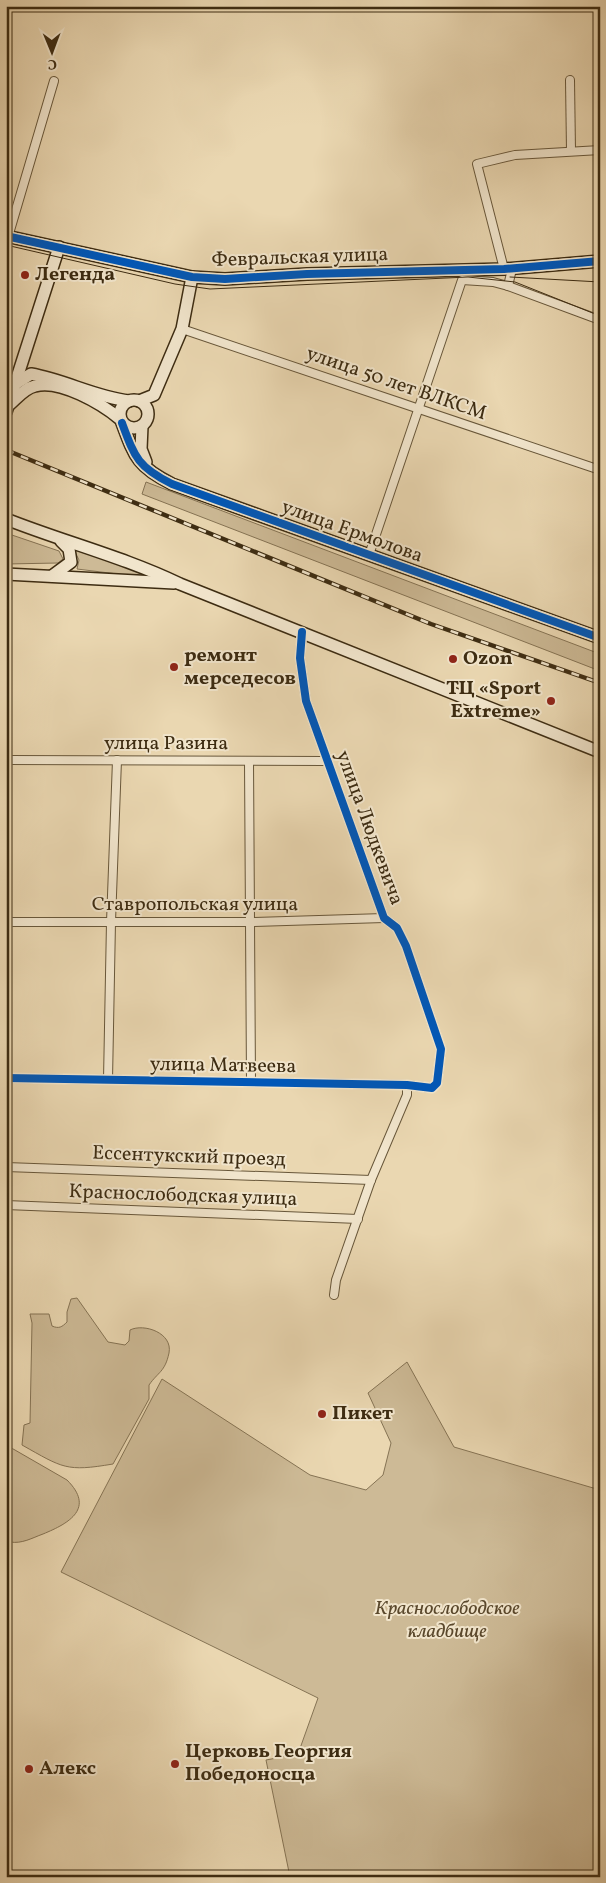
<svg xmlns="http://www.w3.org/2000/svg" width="606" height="1883" font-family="Vollkorn,serif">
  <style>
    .green { fill: #cdba96; stroke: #857354 }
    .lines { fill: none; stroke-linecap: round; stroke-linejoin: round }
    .street-casing { stroke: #68573a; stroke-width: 10 }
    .secondary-casing { stroke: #3d2c12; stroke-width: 14 }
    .street { stroke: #f1e5cc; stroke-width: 8 }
    .secondary { stroke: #f1e5cc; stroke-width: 11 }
    .tram { stroke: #3d2c12; stroke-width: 1 }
    .rail-casing { stroke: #3d2c12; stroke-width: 4.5 }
    .rail { stroke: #f1e5cc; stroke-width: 2.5; stroke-dasharray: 8; stroke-linecap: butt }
    .cycleway-casing { stroke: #f1e5cc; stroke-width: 11 }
    .cycleway { stroke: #0057b8; stroke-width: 8 }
    .poi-dot { fill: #8f2418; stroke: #f1e5cc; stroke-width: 2 }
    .labels { text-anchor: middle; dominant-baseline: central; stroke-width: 4; stroke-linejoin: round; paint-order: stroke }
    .street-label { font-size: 20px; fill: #3d2c12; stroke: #f1e5cc }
    .poi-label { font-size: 20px; font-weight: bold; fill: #3d2c12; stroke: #f1e5cc; text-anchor: start }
    .park-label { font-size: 20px; font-style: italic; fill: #5a482c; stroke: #f1e5cc }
  </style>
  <rect width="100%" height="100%" fill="#ead7b1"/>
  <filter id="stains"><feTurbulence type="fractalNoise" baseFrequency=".004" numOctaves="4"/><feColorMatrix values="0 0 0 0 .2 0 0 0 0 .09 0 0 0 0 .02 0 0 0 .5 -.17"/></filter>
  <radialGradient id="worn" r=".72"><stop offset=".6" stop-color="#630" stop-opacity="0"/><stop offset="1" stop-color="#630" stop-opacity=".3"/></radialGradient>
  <!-- green -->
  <g class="green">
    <polygon points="146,482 600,654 600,671 142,494"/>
    <polygon points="6,533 59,551 63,559 58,563 6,564"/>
    <polygon points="73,548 158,579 77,569 79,560"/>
    <path d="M77 1298 108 1342 125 1345 129 1341 130 1330C144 1323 173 1333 169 1353 165 1372 158 1372 149 1385V1399L113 1464C66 1472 63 1468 22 1445L24 1425 30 1423 32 1323 30 1314H49L52 1326C59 1329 62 1327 67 1322V1312L71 1299Z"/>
    <polygon points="407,1362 454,1447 600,1490 600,1570 595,1587 600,1588 600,1877 290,1877 266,1760 298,1754 318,1698 61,1572 162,1379 310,1475 366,1490 383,1475 391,1443 368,1393"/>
    <path d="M8 1446 67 1480C95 1508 70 1523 43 1534 32 1538 22 1544 10 1542Z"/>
  </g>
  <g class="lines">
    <!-- street casing -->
    <g class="street-casing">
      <g id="street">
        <polyline points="570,80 571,151"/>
        <polyline points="8,237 54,81"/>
        <polyline points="504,269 477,164 515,155 600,150"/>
        <polyline points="508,286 512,269"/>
        <polyline points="182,329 600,470"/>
        <polyline points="369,555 462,280 493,282 508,286 600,320"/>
        <polyline points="6,760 326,761"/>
        <polyline points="249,761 251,1082"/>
        <polyline points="6,922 252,922 384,918"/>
        <polyline points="6,1078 407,1085 432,1088 437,1083 441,1049 406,946 397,928 384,918 306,701 300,658 302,632"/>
        <polyline points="108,1080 111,922 117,760"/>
        <polyline points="6,1167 371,1180"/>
        <polyline points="6,1205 358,1219"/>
        <polyline points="334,1295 336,1280 371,1180 407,1095 407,1085"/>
      </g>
    </g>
    <!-- secondary casing -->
    <g class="secondary-casing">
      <g id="secondary">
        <polyline points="6,236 192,277 225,279 307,274 504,269 600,261"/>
        <path d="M15 384 31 374C65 380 95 397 129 401"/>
        <circle cx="134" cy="414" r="14"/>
        <polyline points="139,401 154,395 182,329 192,277"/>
        <path d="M10 404C18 397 25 388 35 386 60 379 102 404 120 419"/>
        <polyline points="6,412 59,247"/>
        <path d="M122 423C135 458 138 467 172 484L600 638"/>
        <polyline points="142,426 141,449 146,462"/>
        <path d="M6 519C64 542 124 557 180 584L600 752"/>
        <polyline points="6,574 174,583"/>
        <polyline points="52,576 71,562 69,549 61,541"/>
      </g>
    </g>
    <!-- street -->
    <use href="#street" class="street"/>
    <!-- secondary -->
    <use href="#secondary" class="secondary"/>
    <!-- tram -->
    <g class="tram">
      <polyline points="6,245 175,284 210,289 468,277 515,282 600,316"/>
      <polyline points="510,277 600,282"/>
      <polyline points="6,1869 8,1877"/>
    </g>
    <!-- rail casing -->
    <g class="rail-casing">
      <polyline id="rail" points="6,450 431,624 600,683"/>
    </g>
    <!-- rail -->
    <use href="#rail" class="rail"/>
    <!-- cycleway casing -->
    <g class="cycleway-casing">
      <g id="cycleway">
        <polyline points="6,236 192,277 225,279 307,274 504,269 600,261"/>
        <path d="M122 423C135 458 138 467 172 484L600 638"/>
        <polyline points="6,1078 407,1085 432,1088 437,1083 441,1049 406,946 397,928 384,918 306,701 300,658 302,632"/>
      </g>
    </g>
    <!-- cycleway -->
    <use href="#cycleway" class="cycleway"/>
  </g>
  <!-- markers -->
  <g class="poi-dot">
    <circle cx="25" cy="275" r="5"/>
    <circle cx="453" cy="659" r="5"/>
    <circle cx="174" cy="667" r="5"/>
    <circle cx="551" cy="701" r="5"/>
    <circle cx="322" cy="1414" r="5"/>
    <circle cx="175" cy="1764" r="5"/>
    <circle cx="29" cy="1769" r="5"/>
  </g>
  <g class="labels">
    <!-- street labels -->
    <g class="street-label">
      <text transform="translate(300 258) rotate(-2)">Февральская улица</text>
      <text transform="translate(396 384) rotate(19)">улица 50 лет ВЛКСМ</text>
      <text transform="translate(352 532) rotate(20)">улица Ермолова</text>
      <text x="166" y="744">улица Разина</text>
      <text transform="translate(369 828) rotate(70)">улица Людкевича</text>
      <text x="195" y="905">Ставропольская улица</text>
      <text transform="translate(223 1066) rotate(1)">улица Матвеева</text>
      <text transform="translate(189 1157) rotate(2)">Ессентукский проезд</text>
      <text transform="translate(183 1196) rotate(2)">Краснослободская улица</text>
    </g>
    <!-- poi labels -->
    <g class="poi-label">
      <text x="35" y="275">Легенда</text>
      <text x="184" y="656">ремонт<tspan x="184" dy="23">мерседесов</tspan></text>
      <text x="463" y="659">Ozon</text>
      <text x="541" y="689" text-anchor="end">ТЦ «Sport<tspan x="541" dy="23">Extreme»</tspan></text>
      <text x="332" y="1414">Пикет</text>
      <text x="185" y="1752">Церковь Георгия<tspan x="185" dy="23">Победоносца</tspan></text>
      <text x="39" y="1769">Алекс</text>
    </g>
    <!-- park labels -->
    <g class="park-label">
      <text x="447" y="1609">Краснослободское<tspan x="447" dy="23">кладбище</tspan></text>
    </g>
  </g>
  <!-- margin -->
  <rect width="606" height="1883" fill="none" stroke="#ead7b1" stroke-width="25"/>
  <rect x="8" y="8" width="591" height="1868" fill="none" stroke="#3d2c12" stroke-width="2.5"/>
  <rect x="12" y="12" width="581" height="1858" fill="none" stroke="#3d2c12"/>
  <!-- north arrow -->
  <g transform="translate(52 52) rotate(179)" stroke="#f1e5cc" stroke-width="4" paint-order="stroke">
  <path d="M0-4L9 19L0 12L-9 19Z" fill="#3d2c12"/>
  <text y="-8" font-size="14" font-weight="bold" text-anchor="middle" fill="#3d2c12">С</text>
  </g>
  <rect width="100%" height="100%" filter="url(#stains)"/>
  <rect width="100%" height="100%" fill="url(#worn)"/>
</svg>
